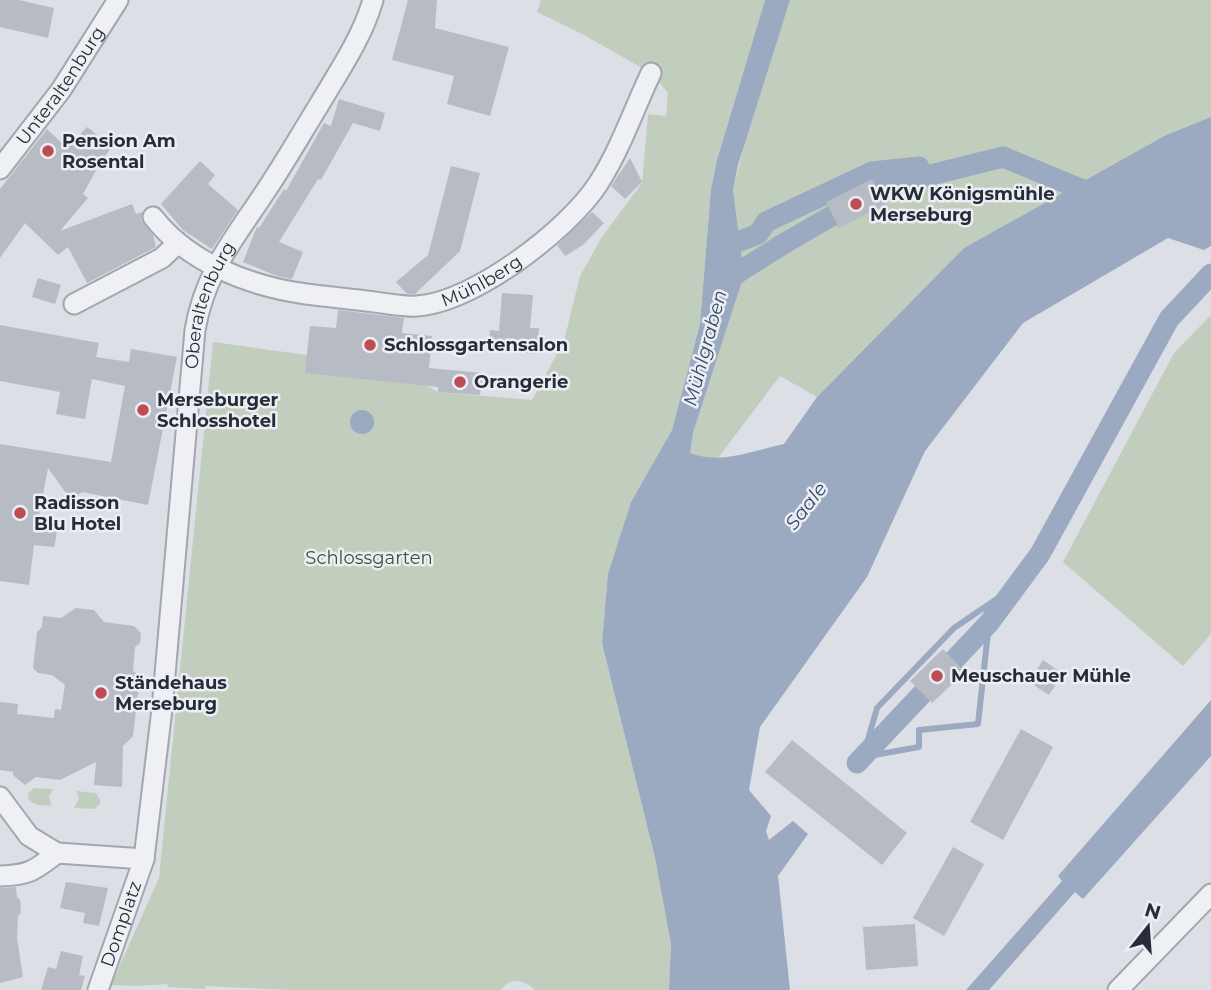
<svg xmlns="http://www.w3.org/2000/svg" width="1211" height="990" font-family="Montserrat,sans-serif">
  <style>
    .green { fill: #c1cebe }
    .water { fill: #9ba9c1 }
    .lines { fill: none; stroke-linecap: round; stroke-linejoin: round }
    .stream { stroke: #9ba9c1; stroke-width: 6 }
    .canal { stroke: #9ba9c1; stroke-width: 21 }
    .building { fill: #b7bbc4 }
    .street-casing { stroke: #a2a6ae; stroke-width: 23 }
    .street { stroke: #eff0f4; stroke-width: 19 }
    .poi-dot { fill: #be4d53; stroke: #ebeef3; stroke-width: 2.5 }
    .labels { text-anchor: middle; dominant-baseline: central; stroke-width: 5; stroke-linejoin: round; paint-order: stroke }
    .street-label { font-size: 18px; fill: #282c39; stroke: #ebeef3 }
    .poi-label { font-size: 18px; font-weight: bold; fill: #282c39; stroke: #ebeef3; text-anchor: start }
    .park-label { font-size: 18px; fill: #395337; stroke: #ebeef3 }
    .water-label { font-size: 19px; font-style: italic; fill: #374868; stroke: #ebeef3 }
  </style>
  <rect width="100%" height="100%" fill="#dcdfe5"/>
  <!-- green -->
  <g class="green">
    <path d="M541 0H765L717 160 711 189 700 324 672 430 631 502 608 574 602 643 655 858 671 944 669 990H535C524 980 510 976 501 990H290L205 986V989L168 987 167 984 138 986 111 985 159 878 213 342 307 355 427 386 438 392 532 400 564 341 580 276 602 237 642 183 648 114 666 116 668 93 651 73 584 35 537 12Z"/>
    <polygon points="790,0 1211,0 1211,117 1166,135 964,248 817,397 780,376 718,458 701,458 689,453 693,433 744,275 733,190 752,114"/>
    <polygon points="1211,315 1211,634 1183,666 1063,562 1174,353"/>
    <path d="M34 788 53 789 49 797 52 806C41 805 27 806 28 793Z"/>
    <polygon points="76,791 96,793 100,800 100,804 94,809 74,808 79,799"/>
  </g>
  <!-- water -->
  <g class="water">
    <path d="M765 0H790L738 165 733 190 744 275 693 433 690 453C719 465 755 450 784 444L817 397 964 248 1166 135 1211 117V246L1204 250 1168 238 1023 323 925 451 867 577 760 727 749 790 771 816 766 831 769 840 793 821 808 834 778 876 790 990H669L671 944 655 858 602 643 608 574 631 502 672 430 700 324 711 189 717 160Z"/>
    <circle cx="362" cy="422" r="12"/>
    <polygon points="1211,700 1211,756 1083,899 1075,892 989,990 966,990 1062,881 1058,876"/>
  </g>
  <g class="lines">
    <!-- stream -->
    <polyline class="stream" points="989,623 978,724 919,730 919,747 863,757 877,708 954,628 1016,586"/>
    <!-- canal -->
    <g class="canal">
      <polyline points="724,247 758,234 766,222 872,172 919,167"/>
      <polyline points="723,282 785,243 849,206 898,183 1003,157 1100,197"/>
      <polyline points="857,763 989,623 1040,554 1169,319 1211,274"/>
    </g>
  </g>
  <!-- building -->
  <g class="building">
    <polygon points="0,0 19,0 54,8 48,38 0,27"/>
    <polygon points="408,0 437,0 435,28 509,47 490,116 447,104 454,76 392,60"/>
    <polygon points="339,99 385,113 380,131 353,123 321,180 318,179 279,242 303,252 292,279 277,276 243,262 257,227 259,228 284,189 286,191 324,123 331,126"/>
    <polygon points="87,127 112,147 101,161 83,194 88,198 60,231 132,204 136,214 142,212 141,220 153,235 156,247 87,283 68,247 58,255 25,223 0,258 0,189 47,129 67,148"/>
    <polygon points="630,158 642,182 625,199 611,186"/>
    <polygon points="200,161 215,175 208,184 238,210 212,249 183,230 161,204"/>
    <polygon points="451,166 480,173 460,251 415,294 407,294 396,282 428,255"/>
    <polygon points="872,179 885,205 839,228 826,202"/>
    <polygon points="592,212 604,223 583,245 565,256 557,245"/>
    <polygon points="38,278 61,285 55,304 32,297"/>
    <polygon points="502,293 533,295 530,328 539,328 537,354 489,350 490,330 499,331"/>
    <polygon points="338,310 404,318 402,333 432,336 429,368 483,373 480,395 438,392 438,387 305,373 310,326 336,328"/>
    <polygon points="0,325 99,343 96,357 129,362 131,349 177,357 148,505 82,492 71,500 48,468 37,526 57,528 56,538 54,547 34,545 29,585 0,581 0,444 111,462 125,386 92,379 85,419 56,414 60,392 0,381"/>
    <polygon points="76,608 94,610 104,622 134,626 141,633 140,643 135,647 133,671 140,676 133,736 123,746 122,787 94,785 96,762 60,780 36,777 25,785 13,775 13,772 0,770 0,702 18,704 17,714 54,718 55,709 61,710 65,685 52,675 38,673 33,668 37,632 42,627 43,616 61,618"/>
    <polygon points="943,649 965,672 932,703 910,681"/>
    <polygon points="1043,660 1063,674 1049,695 1029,682"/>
    <polygon points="1021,729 1053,747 1003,840 970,822"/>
    <polygon points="792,740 907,833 882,865 765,772"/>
    <polygon points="953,847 984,864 944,936 913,918"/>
    <polygon points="66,882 108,888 99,926 83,923 85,913 60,908"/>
    <polygon points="16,887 17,898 20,899 21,913 18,916 17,938 23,977 0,983 0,888"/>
    <polygon points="915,924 918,966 866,970 863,927"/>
    <polygon points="61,951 83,956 79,975 85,976 81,990 41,990 48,967 56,969"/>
  </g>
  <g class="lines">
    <!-- street casing -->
    <g class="street-casing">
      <g id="street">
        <path id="s1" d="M0 169 61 90 118 0"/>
        <path id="s2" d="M153 217C189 263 249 286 306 294 329 297 352 299 375 302 388 304 403 307 417 306 473 303 568 230 598 184 620 150 634 109 651 73"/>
        <polyline points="74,304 162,258 178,243"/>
        <polyline points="0,797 29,836 57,853"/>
        <path d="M0 876C29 875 34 871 57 853L144 859"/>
        <path id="s3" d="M98 990 144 859 162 709 195 330C205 272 234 239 265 192 284 164 301 134 319 105 339 71 362 38 373 0"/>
        <polyline points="1118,990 1211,894"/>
      </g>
    </g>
    <!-- street -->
    <use href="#street" class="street"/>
  </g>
  <!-- markers -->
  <g class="poi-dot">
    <circle cx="48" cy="151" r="7"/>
    <circle cx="856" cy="204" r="7"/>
    <circle cx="370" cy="345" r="7"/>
    <circle cx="460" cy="382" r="7"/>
    <circle cx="143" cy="410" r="7"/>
    <circle cx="20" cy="513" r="7"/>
    <circle cx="937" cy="676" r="7"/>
    <circle cx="101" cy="693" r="7"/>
  </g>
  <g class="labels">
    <!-- street labels -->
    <g class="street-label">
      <text stroke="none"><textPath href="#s1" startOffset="103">Unteraltenburg</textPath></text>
      <text stroke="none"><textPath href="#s2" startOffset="357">Mühlberg</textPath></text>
      <text stroke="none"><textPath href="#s3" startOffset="698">Oberaltenburg</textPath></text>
      <text stroke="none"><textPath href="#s3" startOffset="70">Domplatz</textPath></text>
    </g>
    <!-- poi labels -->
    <g class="poi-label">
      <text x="62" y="141">Pension Am<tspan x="62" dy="21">Rosental</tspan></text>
      <text x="870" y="194">WKW Königsmühle<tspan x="870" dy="21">Merseburg</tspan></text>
      <text x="384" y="345">Schlossgartensalon</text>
      <text x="474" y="382">Orangerie</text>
      <text x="157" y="400">Merseburger<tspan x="157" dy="21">Schlosshotel</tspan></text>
      <text x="34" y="503">Radisson<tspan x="34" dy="21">Blu Hotel</tspan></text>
      <text x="951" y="676">Meuschauer Mühle</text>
      <text x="115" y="683">Ständehaus<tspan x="115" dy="21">Merseburg</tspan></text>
    </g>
    <!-- park labels -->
    <g class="park-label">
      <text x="369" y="558">Schlossgarten</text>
    </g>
    <!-- water labels -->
    <g class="water-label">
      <text transform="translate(705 348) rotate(-75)">Mühlgraben</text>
      <text transform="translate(806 506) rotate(-52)">Saale</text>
    </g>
  </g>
  <!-- north arrow -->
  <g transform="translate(1148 927) rotate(17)" stroke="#ebeef3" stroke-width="5" paint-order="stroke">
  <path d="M0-5L12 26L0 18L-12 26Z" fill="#282c39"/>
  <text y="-10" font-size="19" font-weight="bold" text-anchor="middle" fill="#282c39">N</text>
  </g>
</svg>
